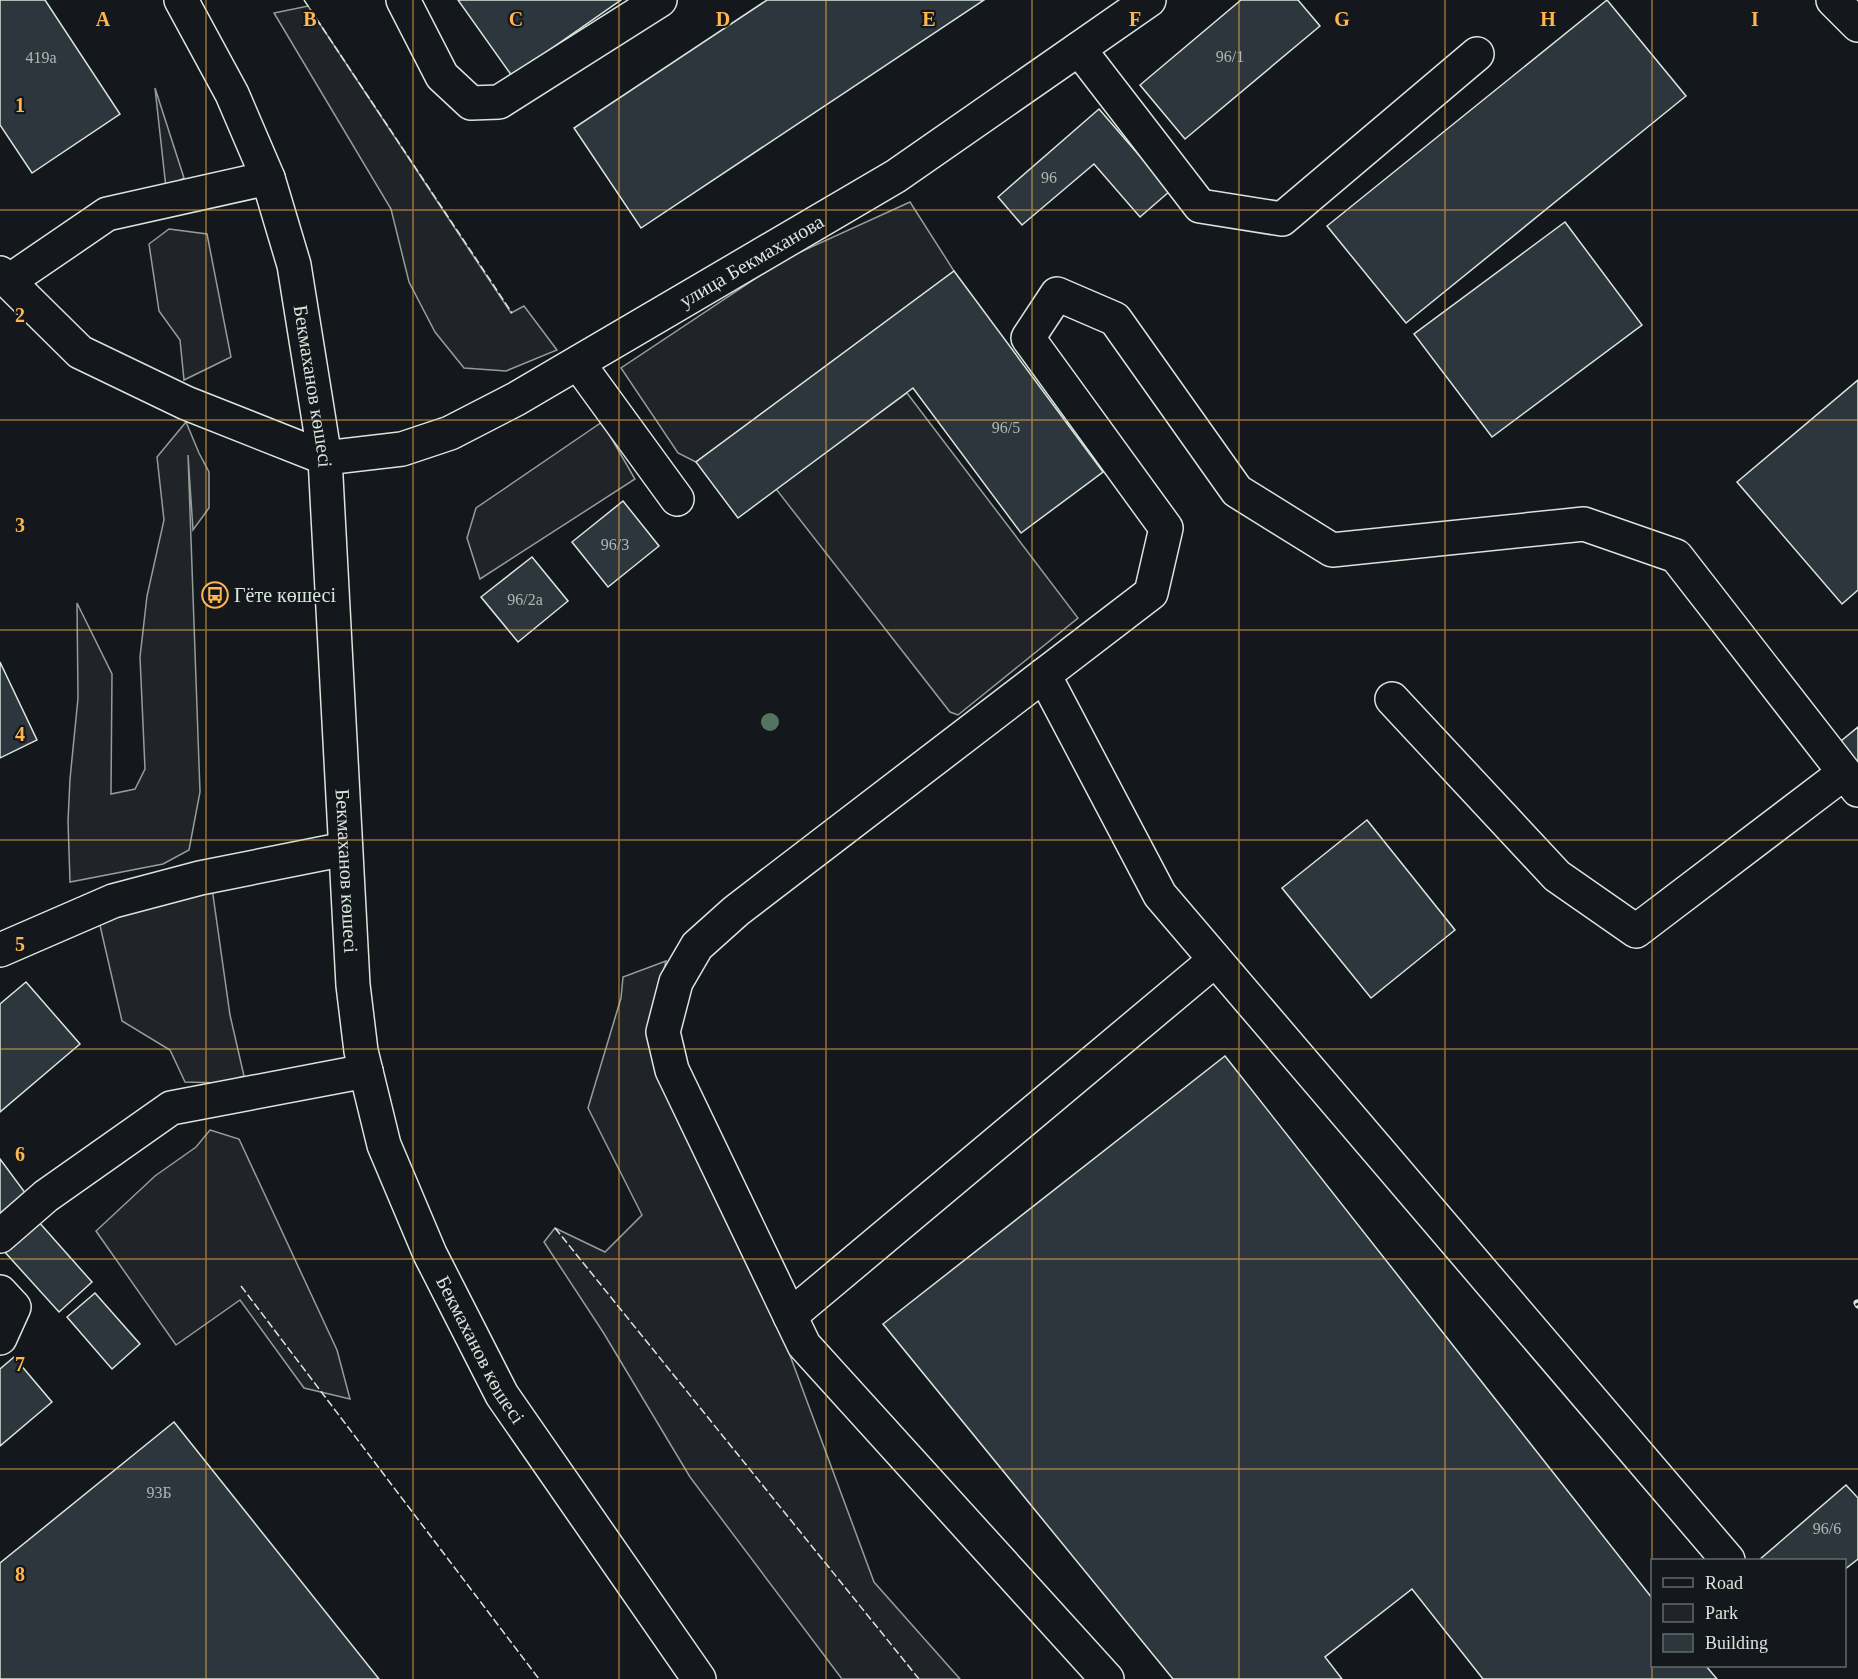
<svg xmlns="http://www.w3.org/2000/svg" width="1858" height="1679" font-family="'Times New Roman',serif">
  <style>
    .green { fill: #202428; stroke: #939e99; stroke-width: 1.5 }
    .building { fill: #2c363c; stroke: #d8e6dc; stroke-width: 1.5 }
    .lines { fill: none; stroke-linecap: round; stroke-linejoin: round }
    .minor-casing { stroke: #d8e6dc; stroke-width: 36 }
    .major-casing { stroke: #d8e6dc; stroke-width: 36 }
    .minor { stroke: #14181c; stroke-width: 33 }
    .major { stroke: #14181c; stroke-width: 33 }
    .rail-casing { stroke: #d8e6dc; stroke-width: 7 }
    .rail { stroke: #14181c; stroke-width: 4.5; stroke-dasharray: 14; stroke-linecap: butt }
    .fence { stroke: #d8e6dc; stroke-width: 1.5; stroke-dasharray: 8 3; stroke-linecap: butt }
    .tree { fill: #55745f }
    .grid { fill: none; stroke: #ffb74d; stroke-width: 1.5; stroke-opacity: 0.55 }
    .labels { text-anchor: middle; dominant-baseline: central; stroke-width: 4.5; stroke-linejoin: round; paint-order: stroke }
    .number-label { font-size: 16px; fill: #adbab4 }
    .street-label { font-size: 20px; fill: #d8e6dc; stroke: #14181c }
    .poi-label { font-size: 20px; fill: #d8e6dc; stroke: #14181c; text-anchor: start }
    .grid-label { font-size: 20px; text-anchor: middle; font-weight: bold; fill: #ffb74d; stroke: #14181c; stroke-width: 4.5; stroke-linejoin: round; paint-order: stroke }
  </style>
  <rect width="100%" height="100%" fill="#14181c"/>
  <!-- green -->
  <g class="green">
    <polygon points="308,6 511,313 524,306 557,350 506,371 464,368 435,332 409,282 391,209 274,13"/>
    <polygon points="155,88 184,178 166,188"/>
    <polygon points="910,202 954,271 696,462 678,453 621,368 785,259"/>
    <polygon points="169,229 207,234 231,357 184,380 180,340 159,311 149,244"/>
    <polygon points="907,393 1078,618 958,715 950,712 776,489"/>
    <polygon points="186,422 199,453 209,472 209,508 193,530 188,455 200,792 189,850 163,864 70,882 68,821 70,779 78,698 77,603 112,674 111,794 135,789 145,769 140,657 147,596 164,520 157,457"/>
    <polygon points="602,422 635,479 480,579 467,538 476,508"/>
    <polygon points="212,888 230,1015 244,1076 221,1083 185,1082 170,1050 122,1021 99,921"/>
    <polygon points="666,961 650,1026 778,1323 874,1582 960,1679 842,1679 690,1477 603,1332 544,1242 555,1228 605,1252 642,1215 588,1108 621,998 623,977"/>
    <polygon points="210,1130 239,1139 337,1350 350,1399 304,1388 240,1300 176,1345 96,1231 155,1176 196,1147"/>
  </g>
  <!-- building -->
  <g class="building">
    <polygon points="0,0 45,0 120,114 32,173 0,125"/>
    <polygon points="458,0 621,0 512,76"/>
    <polygon points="767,0 984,0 641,228 574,128"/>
    <polygon points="1241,0 1298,0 1320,26 1185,139 1140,85"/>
    <polygon points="1607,0 1686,96 1406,323 1327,226"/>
    <polygon points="1099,109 1170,191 1140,217 1094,164 1022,225 998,197"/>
    <polygon points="1565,222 1642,325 1492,437 1414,334"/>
    <polygon points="954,271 1103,472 1021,533 913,388 738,518 696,462"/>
    <polygon points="1858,380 1858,590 1842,604 1737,482"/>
    <polygon points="623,501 659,546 608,587 572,542"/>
    <polygon points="532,557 568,601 518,642 481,597"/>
    <polygon points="0,662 37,740 0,758"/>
    <polygon points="1858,727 1858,771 1836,745"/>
    <polygon points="1367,820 1455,930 1371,998 1282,888"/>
    <polygon points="26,982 80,1044 0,1112 0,1004"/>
    <polygon points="1225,1056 1652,1598 1652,1666 1706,1666 1717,1679 1483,1679 1412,1589 1325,1657 1342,1679 1173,1679 883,1324"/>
    <polygon points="0,1159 29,1198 0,1219"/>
    <polygon points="37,1220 92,1282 59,1312 3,1250"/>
    <polygon points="95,1293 140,1344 112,1369 67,1317"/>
    <polygon points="14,1357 52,1402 0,1446 0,1369"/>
    <polygon points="174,1422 379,1679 0,1679 0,1563"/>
    <polygon points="1846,1485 1858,1498 1858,1559 1844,1570 1844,1560 1759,1560"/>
  </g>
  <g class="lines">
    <!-- minor casing -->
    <g class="minor-casing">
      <g id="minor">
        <polyline points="403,0 442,76 471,103 499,102 660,0"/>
        <polyline points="1833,0 1858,25"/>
        <polyline points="1079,49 1200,206 1282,219 1477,54"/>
        <path id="s1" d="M0 273 80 352 186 403 325 458 402 449 450 433 516 399 896 176 1149 0"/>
        <polyline points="9,281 107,214 268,178"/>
        <polyline points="578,363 677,499"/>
        <polyline points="1044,675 1160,895 1728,1560"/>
        <polyline points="1392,699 1557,876 1636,931 1844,773"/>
        <polyline points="0,950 113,901 200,878 345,849"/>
        <polyline points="0,1236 46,1196 171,1108 366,1071"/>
        <polyline points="0,1292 14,1307 0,1338"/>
        <polyline points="790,1316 1215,960"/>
        <polyline points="1107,1679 804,1345 672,1070 663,1032 676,982 697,946 736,911 1151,593 1166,528 1028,338 1057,294 1115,319 1237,491 1332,550 1584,524 1676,556 1858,790"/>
      </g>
    </g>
    <!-- major casing -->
    <g class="major-casing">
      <g id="major">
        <path id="s2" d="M181 0 232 94 268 178 294 265 325 458 353 985 361 1051 384 1145 430 1254 502 1395 699 1679"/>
      </g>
    </g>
    <!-- minor -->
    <use href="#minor" class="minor"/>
    <!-- major -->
    <use href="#major" class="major"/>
    <!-- rail casing -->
    <g class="rail-casing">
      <polyline id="rail" points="1857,1303 1858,1305"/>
    </g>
    <!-- rail -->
    <use href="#rail" class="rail"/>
    <!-- fence -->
    <g class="fence">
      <polyline points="304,0 512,313"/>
      <polyline points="555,1228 919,1679"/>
      <polyline points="241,1286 539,1679"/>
    </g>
  </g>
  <!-- trees -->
  <circle class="tree" cx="770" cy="722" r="9"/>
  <!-- grid -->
  <path class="grid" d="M206 0V1679M413 0V1679M619 0V1679M826 0V1679M1032 0V1679M1239 0V1679M1445 0V1679M1652 0V1679M0 210H1858M0 420H1858M0 630H1858M0 840H1858M0 1049H1858M0 1259H1858M0 1469H1858"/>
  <!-- icons -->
  <defs>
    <g id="bus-ring" transform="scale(1.35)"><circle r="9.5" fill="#14181c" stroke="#ffb74d" stroke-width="1.5"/><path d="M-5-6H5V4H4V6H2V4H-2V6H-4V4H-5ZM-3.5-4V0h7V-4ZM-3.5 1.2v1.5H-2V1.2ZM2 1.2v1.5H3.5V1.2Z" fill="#ffb74d"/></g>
  </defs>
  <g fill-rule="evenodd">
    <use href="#bus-ring" x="215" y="595"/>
  </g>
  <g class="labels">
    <!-- number labels -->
    <g class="number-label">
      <text x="1230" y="56">96/1</text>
      <text x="41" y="57">419а</text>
      <text x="1049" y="177">96</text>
      <text x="1006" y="427">96/5</text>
      <text x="615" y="544">96/3</text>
      <text x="525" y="599">96/2а</text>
      <text x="159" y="1492">93Б</text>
      <text x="1827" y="1528">96/6</text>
    </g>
    <!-- street labels -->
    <g class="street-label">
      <text stroke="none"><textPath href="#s1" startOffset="855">улица Бекмаханова</textPath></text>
      <text stroke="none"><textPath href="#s2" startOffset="412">Бекмаханов көшесі</textPath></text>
      <text stroke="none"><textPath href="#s2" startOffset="898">Бекмаханов көшесі</textPath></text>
      <text stroke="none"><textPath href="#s2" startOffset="1402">Бекмаханов көшесі</textPath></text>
    </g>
    <!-- poi labels -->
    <g class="poi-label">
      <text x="234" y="595">Гёте көшесі</text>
    </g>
  </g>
  <g class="grid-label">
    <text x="103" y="26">A</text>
    <text x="310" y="26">B</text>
    <text x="516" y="26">C</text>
    <text x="723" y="26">D</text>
    <text x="929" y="26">E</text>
    <text x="1135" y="26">F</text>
    <text x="1342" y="26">G</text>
    <text x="1548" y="26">H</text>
    <text x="1755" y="26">I</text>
    <text x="20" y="112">1</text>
    <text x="20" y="322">2</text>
    <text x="20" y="532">3</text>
    <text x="20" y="741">4</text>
    <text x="20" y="951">5</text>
    <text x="20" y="1161">6</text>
    <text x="20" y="1371">7</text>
    <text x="20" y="1581">8</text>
  </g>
  <!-- legend -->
  <rect x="1651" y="1559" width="195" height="108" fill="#14181c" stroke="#626a69" stroke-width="1.5"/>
  <rect x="1663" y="1578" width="30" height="9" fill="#14181c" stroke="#626a69" stroke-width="1.5"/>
  <text x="1705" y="1589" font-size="18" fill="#d8e6dc">Road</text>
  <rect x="1663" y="1604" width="30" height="18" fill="#202428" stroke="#626a69" stroke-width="1.5"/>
  <text x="1705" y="1619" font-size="18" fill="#d8e6dc">Park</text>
  <rect x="1663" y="1634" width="30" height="18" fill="#2c363c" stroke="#626a69" stroke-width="1.5"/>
  <text x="1705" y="1649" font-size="18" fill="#d8e6dc">Building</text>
</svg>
